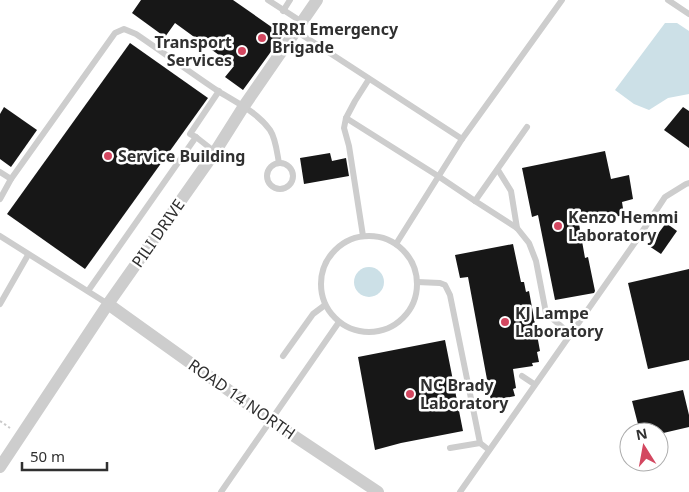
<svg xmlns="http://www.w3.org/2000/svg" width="689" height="492" font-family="'Noto Sans',sans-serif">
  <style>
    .water { fill: #cce0e7 }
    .building { fill: #171717 }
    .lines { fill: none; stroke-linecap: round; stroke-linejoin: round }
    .path { stroke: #cacaca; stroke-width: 2; stroke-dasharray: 2.5 2.5; stroke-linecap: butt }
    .service { stroke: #cdcdcd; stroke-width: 6 }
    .minor { stroke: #cdcdcd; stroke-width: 12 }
    .poi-dot { fill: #d34760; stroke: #fff; stroke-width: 2 }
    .labels { text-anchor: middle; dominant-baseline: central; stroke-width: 5; stroke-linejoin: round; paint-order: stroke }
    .poi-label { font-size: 16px; font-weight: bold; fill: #303030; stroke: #fff; text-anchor: start }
    .street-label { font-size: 16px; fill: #303030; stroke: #fff }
  </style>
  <rect width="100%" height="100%" fill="#fff"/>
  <!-- water -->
  <g class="water">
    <polygon points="665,23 677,23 689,31 689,94 668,98 649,110 634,104 615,90"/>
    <circle cx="369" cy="282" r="15"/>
  </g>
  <!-- building -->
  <g class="building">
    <polygon points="141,0 233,0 283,35 243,90 225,77 234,66 175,23 165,37 132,13"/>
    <polygon points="130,43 208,98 85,269 7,214"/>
    <polygon points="4,107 37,130 11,167 0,159 0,114"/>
    <polygon points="683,107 689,111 689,148 664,130"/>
    <polygon points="605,151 611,179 629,175 633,199 622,202 624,215 579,224 585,258 588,257 595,291 594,293 555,300 538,215 532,217 522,168"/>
    <polygon points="330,153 332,161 346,158 349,176 304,184 300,158"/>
    <polygon points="666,223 677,231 661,254 649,246"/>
    <polygon points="513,244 521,282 524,282 526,292 529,291 540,351 537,352 539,362 532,363 533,366 513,369 516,388 513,389 515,396 491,401 468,277 460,278 455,255"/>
    <polygon points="689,269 689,360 648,369 628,283"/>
    <polygon points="445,340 463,431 401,443 375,450 358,357"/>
    <polygon points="683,390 689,415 689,427 659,434 659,432 640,432 632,401"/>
  </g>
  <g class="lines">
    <!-- path -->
    <polyline class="path" points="0,421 10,428"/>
    <!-- service -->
    <g class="service">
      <polyline points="268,0 302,22"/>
      <polyline points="668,0 689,14"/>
      <polyline points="283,11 290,0"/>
      <polyline points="296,31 462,139"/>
      <polyline points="346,118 438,176 475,201 517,228 529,243 536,261 546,313 570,334"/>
      <polyline points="196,137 215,152"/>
      <circle cx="280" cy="176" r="13"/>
      <polyline points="498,170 511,191 517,228"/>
      <polyline points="0,172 11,179"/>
      <path d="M0 199 11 179 115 33 124 29 136 34C164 53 191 73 218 91 237 103 257 112 270 130 276 139 277 153 279 163"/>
      <polyline points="475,201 527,127"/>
      <polyline points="0,236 108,304"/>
      <polyline points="363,236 349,146 344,128 346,118 355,101 369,79"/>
      <circle cx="369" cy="284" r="48"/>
      <polyline points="588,239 621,235 636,241"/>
      <polyline points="396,244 462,139 562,0"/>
      <polyline points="417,282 440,283 445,285 450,295 480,443 489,450"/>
      <polyline points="88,291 196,137 190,134 219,91"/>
      <polyline points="0,304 28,255"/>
      <polyline points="283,356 313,314 325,305"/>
      <polyline points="522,376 534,384"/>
      <polyline points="450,448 480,443"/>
      <polyline points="221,492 339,322"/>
      <polyline points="460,492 636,241 665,197 686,184 689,183"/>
    </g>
    <!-- minor -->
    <g class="minor">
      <polyline points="108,304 270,420 378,492"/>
      <polyline points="0,467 108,304 215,152 244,106 317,0"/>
    </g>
  </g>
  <!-- markers -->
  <g class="poi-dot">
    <circle cx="262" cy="38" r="5"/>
    <circle cx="242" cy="51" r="5"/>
    <circle cx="108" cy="156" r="5"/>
    <circle cx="558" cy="226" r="5"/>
    <circle cx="505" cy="322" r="5"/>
    <circle cx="410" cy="394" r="5"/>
  </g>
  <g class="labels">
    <!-- poi labels -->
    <g class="poi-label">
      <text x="272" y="29">IRRI Emergency<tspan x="272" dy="18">Brigade</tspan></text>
      <text x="232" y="42" text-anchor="end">Transport<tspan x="232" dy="18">Services</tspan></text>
      <text x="118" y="156">Service Building</text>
      <text x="568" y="217">Kenzo Hemmi<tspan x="568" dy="18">Laboratory</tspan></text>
      <text x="515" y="313">KJ Lampe<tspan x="515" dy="18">Laboratory</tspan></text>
      <text x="420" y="385">NC Brady<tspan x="420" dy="18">Laboratory</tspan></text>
    </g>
    <!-- street labels -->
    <g class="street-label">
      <text transform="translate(158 233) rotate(-55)">PILI DRIVE</text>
      <text transform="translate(242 399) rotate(35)">ROAD 14 NORTH</text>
    </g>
  </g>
  <!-- north arrow -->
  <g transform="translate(644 447) rotate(349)"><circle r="24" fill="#ffffff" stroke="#acacac"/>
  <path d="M0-4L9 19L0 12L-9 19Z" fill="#d34760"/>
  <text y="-8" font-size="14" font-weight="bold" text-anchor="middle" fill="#303030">N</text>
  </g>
  <!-- scale -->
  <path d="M22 462v8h85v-8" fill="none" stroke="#303030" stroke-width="2.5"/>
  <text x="30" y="462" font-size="15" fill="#303030" stroke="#ffffff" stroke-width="4" paint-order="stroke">50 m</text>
</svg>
